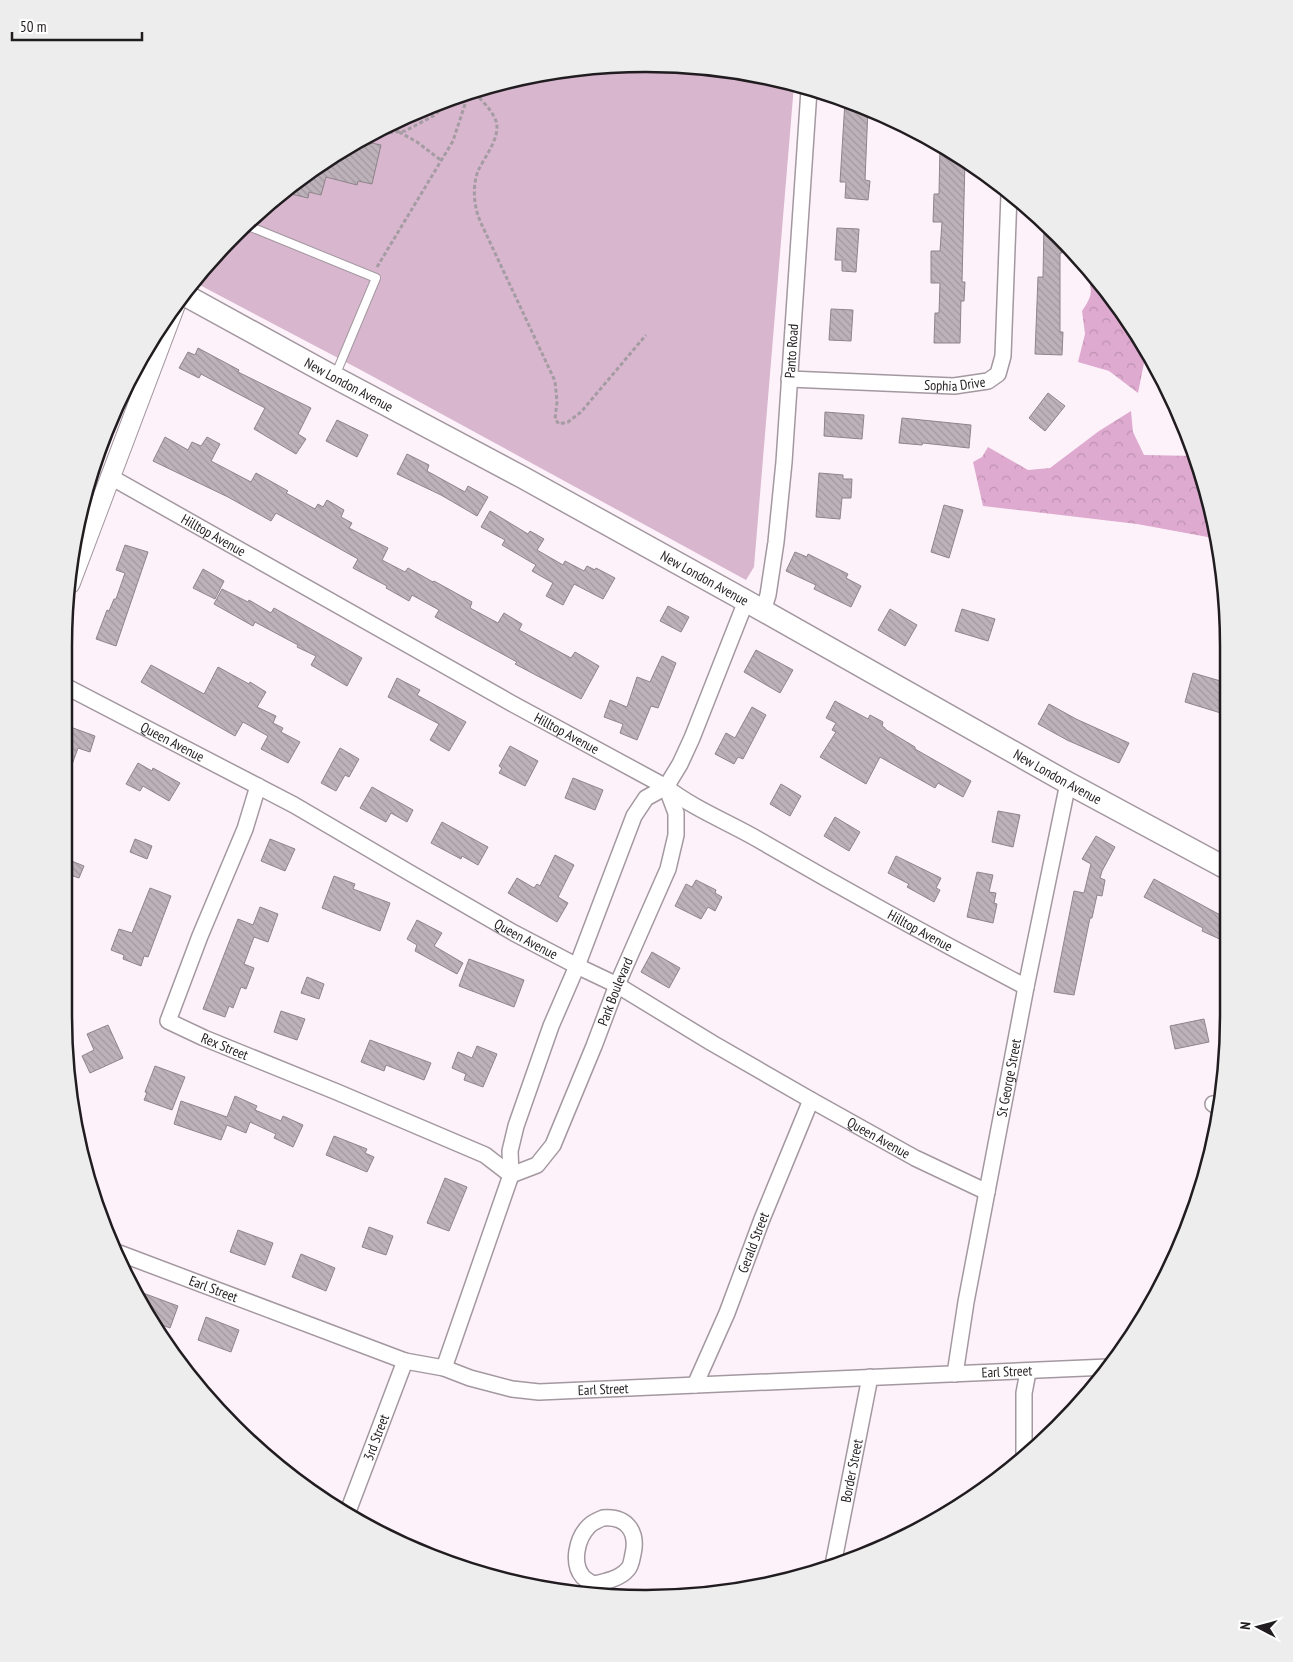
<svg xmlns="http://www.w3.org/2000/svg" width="1293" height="1662" font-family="'PT Sans Narrow',sans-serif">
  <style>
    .green { fill: #d8b6ce }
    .forest { fill: url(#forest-crowns) }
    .building { fill: url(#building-back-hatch); stroke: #8e848b }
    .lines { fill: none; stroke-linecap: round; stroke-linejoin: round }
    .service-casing { stroke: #a398a0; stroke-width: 10 }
    .minor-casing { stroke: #a398a0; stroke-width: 18 }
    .tertiary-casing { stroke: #a398a0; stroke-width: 21 }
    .secondary-casing { stroke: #a398a0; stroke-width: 24 }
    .path { stroke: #a49ca2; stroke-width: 3; stroke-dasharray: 4 2.5; stroke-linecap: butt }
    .service { stroke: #fff; stroke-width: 8 }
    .minor { stroke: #fff; stroke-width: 15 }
    .tertiary { stroke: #fff; stroke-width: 19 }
    .secondary { stroke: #fff; stroke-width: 21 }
    .labels { text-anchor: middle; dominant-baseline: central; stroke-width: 4; stroke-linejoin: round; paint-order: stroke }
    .street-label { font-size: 14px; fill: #201c1f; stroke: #fff }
    .rim { fill: none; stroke: #201c1f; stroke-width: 2.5 }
  </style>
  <defs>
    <pattern id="forest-crowns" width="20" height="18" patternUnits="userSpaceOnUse" patternTransform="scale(1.25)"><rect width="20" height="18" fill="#deaacf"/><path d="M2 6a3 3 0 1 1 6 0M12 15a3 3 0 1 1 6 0" fill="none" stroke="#be92b1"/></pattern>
    <pattern id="building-back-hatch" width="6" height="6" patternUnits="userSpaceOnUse" patternTransform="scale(1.25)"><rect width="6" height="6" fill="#bdb2b9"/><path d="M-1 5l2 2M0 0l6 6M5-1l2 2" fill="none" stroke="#a2989f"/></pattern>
  </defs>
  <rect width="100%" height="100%" fill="#fef2fa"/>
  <!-- green -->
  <polygon class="green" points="647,64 760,75 794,85 754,567 746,580 359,369 194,282 262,209 323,162 424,108 533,75"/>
  <!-- forest -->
  <g class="forest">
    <path d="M1083 264 1131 323 1146 353 1138 393 1109 371 1078 362 1085 334 1082 311C1097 290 1090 287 1083 264Z"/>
    <polygon points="1131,411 1133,432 1144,455 1197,456 1216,537 1213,538 1137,524 983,506 973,462 982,457 988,447 1028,470 1050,468 1099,431"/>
  </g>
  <!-- building -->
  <g class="building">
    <polygon points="845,101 868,108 865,180 870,181 868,200 845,198 846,182 840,182"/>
    <polygon points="362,141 381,145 372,184 358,181 357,185 326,177 321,195 309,192 308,198 283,192 323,162"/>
    <polygon points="940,146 965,159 962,282 965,282 964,301 961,301 960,343 934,343 935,313 939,313 940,283 931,283 931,251 940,251 942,222 933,222 934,194 939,194"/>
    <polygon points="1044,223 1063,239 1062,253 1060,253 1060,332 1063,332 1062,355 1035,354 1038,277 1043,277"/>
    <polygon points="837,228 859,229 856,272 842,271 842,260 835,260"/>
    <polygon points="831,309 853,310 851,341 829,340"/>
    <polygon points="198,348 239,370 238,372 311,408 298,434 306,439 296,454 254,429 265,408 201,374 199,378 179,368 188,352 195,355"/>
    <polygon points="1048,393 1065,406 1045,431 1029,418"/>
    <polygon points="825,412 864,415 862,439 824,436"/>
    <polygon points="902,418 971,425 969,448 923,443 922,445 899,443"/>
    <polygon points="337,420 368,435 357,457 326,441"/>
    <polygon points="165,437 188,450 192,442 201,446 207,437 220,444 211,461 251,482 256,473 288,491 286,493 315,509 318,504 323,507 327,500 344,510 341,517 352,523 349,528 388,548 382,560 405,572 408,568 433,582 434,581 472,602 470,608 498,623 504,613 522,624 519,630 571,658 575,652 599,666 581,699 515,664 517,662 435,617 439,610 412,595 409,601 386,588 387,586 353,568 358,559 276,513 271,521 228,497 153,461"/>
    <polygon points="407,454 429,465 427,471 465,492 468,486 488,497 477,516 441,495 397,474"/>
    <polygon points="819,473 843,475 843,479 852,479 851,498 842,498 840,519 816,517"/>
    <polygon points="944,505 963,510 949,558 931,552"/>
    <polygon points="490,511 528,534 530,531 544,539 537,550 563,565 565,561 584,571 587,566 595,570 596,568 615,578 603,599 574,584 563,605 546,596 553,583 532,571 536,565 502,545 505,540 481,527"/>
    <polygon points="125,545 148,552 116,646 96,639 107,610 109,611 114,599 116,599 125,573 116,570"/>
    <polygon points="795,552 807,557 808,554 848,574 846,578 861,586 851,607 814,589 816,585 786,571"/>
    <polygon points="203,569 224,581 215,599 193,588"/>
    <polygon points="222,589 248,602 249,600 271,613 274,608 362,658 347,686 311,665 316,656 297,647 298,645 255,622 253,626 214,604"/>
    <polygon points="668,606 689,617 681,632 660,621"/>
    <polygon points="890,609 917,625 905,646 878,630"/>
    <polygon points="962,609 995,619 988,641 955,631"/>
    <polygon points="756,650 793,670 780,693 744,672"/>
    <polygon points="662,656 676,663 658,708 651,706 637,740 620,733 623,724 604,717 610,700 627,707 637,677 650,682"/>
    <polygon points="151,665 204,694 218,667 249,684 250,682 266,692 257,707 276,716 273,723 283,728 281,732 300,742 288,763 261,749 268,736 243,722 235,736 141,682"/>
    <polygon points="1193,673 1224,682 1224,714 1185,702"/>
    <polygon points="397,678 420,690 417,695 466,722 449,751 430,740 439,724 388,697"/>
    <polygon points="835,701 868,719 870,715 883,722 882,726 885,728 885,729 915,747 915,749 971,781 963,797 938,783 935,788 880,757 866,784 820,757 836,732 832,730 836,723 826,718"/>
    <polygon points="1049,704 1076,719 1129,743 1119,763 1067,740 1038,724"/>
    <polygon points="752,707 766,715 743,759 738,757 734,764 715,754 726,733 735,738"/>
    <polygon points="65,725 95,736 90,752 78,748 66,781 64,780"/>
    <polygon points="510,746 538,761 525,786 499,773 502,768 499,766"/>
    <polygon points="340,748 359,759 349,777 345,775 336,791 321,783"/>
    <polygon points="138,763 152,771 153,768 180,783 169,801 143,786 140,791 126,784"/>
    <polygon points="573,778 603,790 595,810 565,798"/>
    <polygon points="781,784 801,796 790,816 770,804"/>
    <polygon points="372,787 413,810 407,822 391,813 386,822 360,808"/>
    <polygon points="998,811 1020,815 1013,847 992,842"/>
    <polygon points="835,817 860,832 849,851 824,836"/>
    <polygon points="442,822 488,847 478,865 462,856 461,859 431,843"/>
    <polygon points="1096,836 1115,847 1102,871 1100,878 1105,880 1102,896 1097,895 1092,918 1090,918 1074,995 1054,992 1074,891 1084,893 1091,864 1082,859"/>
    <polygon points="135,839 152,846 147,859 130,852"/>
    <polygon points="270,839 295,849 285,871 261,861"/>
    <polygon points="555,855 574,865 558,897 568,903 557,922 508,893 517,878 534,888 537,884 540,886"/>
    <polygon points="896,856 941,878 936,888 940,890 934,902 907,887 909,884 888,873"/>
    <polygon points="64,858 84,866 79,878 64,873"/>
    <polygon points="977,872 993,875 989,892 996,893 994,903 997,904 993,923 967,917"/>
    <polygon points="334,876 355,884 353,889 390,903 380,931 322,908"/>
    <polygon points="1154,879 1224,917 1224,941 1202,931 1203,928 1144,897"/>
    <polygon points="696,880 716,890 715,893 722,897 715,911 708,907 701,919 675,906 686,884 692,887"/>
    <polygon points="150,888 171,896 148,957 144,956 141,966 123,959 124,955 111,950 119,929 132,933"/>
    <polygon points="260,907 278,914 268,942 254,937 244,964 254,968 246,989 241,987 233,1008 229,1006 225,1017 203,1009 238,919 253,925"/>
    <polygon points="417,920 442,933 434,946 463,963 457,974 415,951 417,945 407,939"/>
    <polygon points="652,952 680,968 669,988 641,972"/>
    <polygon points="469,959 524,980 514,1007 459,986"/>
    <polygon points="307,977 324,984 319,999 301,993"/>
    <polygon points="281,1011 305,1019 297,1040 274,1032"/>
    <polygon points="1204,1019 1209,1042 1175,1049 1170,1026"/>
    <polygon points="108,1025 123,1058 90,1073 82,1056 94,1050 87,1034"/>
    <polygon points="370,1040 431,1063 424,1080 386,1065 384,1071 361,1062"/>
    <polygon points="477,1046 497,1054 483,1087 464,1080 466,1074 452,1068 458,1052 472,1058"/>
    <polygon points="155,1066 185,1077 172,1110 144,1100 147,1093 145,1092"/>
    <polygon points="235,1096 257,1106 255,1110 281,1121 283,1116 303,1125 293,1147 274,1138 276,1134 250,1122 246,1133 227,1125 221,1140 174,1124 181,1101 227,1117"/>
    <polygon points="334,1136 367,1149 365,1153 374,1157 367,1172 326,1155"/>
    <polygon points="445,1178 467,1187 449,1231 427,1223"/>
    <polygon points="369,1227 393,1236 386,1255 362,1247"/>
    <polygon points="238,1230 273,1243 265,1265 230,1252"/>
    <polygon points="301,1254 335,1268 326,1291 292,1277"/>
    <polygon points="143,1293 178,1306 170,1328 154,1322 140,1302"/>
    <polygon points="206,1317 239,1330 231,1352 198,1340"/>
  </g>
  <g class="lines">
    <!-- service casing -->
    <g class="service-casing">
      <polyline id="service" points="246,225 376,278 335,376"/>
    </g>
    <!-- minor casing -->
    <g class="minor-casing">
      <g id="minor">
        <path id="s1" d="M789 379 954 386 988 381 998 374 1003 356 1009 194"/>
        <path id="s2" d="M109 476 511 703 666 787C694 809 728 822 759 840 847 891 936 940 1026 987"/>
        <path id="s3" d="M763 611 768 595 776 542 784 462 809 90"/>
        <path id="s4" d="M65 686 294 805 410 873 514 933 577 966 617 985 712 1043 811 1100 915 1158 987 1192"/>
        <path id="s5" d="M258 786 245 829 200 936 168 1021 204 1038 337 1092 485 1155 511 1175"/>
        <polyline points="1213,1104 1220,1109"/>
        <path id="s6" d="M511 1175 537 1165 553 1145 594 1046 617 985 668 869 676 835V813L667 789"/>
        <path id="s7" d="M119 1253 405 1361 444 1368 470 1378 512 1389 539 1392 1108 1367"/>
        <polyline points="444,1368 511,1175 510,1151 516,1126 551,1026 577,966 634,816 646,798 666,787 680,764 692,738 746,601"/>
        <path id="s8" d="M955 1374 966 1302 1026 987 1068 783"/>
        <path id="s9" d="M695 1385 727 1313 762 1219 811 1100"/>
        <polyline points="1024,1456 1024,1393 1028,1372"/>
        <path id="s10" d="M347 1514 405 1361"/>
        <path d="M603 1518C627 1516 638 1532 633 1554 632 1559 631 1566 628 1569 620 1579 604 1582 593 1584 590 1582 586 1580 583 1577 571 1563 577 1538 589 1526 593 1522 598 1520 603 1518Z"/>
        <path id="s11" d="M833 1565 870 1377"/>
      </g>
    </g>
    <!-- tertiary casing -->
    <g class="tertiary-casing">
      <polyline id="tertiary" points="70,584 175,306"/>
    </g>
    <!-- secondary casing -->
    <g class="secondary-casing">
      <g id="secondary">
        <path id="s12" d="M183 294 334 377 522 477 746 601 1068 783 1224 867"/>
      </g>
    </g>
    <!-- path -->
    <g class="path">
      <path d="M475 93C482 101 492 110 496 121 501 137 485 156 478 171 472 187 474 206 480 221L555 381 557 402 555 419 559 424 568 422 581 412 646 335"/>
      <polyline points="399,132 417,142 442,161"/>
      <polyline points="376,134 405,131 435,115 448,101"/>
      <polyline points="377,267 453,141 468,95"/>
    </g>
    <!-- service -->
    <use href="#service" class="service"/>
    <!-- minor -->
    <use href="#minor" class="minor"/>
    <!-- tertiary -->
    <use href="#tertiary" class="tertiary"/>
    <!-- secondary -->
    <use href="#secondary" class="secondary"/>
  </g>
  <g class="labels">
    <!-- street labels -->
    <g class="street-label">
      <text stroke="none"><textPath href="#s3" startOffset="262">Panto Road</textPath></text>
      <text stroke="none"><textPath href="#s1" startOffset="166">Sophia Drive</textPath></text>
      <text stroke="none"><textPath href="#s12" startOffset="189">New London Avenue</textPath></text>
      <text stroke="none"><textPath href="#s2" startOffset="120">Hilltop Avenue</textPath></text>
      <text stroke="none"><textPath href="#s12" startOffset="594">New London Avenue</textPath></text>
      <text stroke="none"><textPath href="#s2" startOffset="525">Hilltop Avenue</textPath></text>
      <text stroke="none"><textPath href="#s4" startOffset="121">Queen Avenue</textPath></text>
      <text stroke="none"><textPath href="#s12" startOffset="999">New London Avenue</textPath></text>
      <text stroke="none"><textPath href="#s2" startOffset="930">Hilltop Avenue</textPath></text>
      <text stroke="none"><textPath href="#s4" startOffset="526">Queen Avenue</textPath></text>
      <text stroke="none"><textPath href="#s6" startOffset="219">Park Boulevard</textPath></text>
      <text stroke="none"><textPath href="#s5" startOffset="314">Rex Street</textPath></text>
      <text stroke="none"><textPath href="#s8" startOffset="301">St George Street</textPath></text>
      <text stroke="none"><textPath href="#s4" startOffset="931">Queen Avenue</textPath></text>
      <text stroke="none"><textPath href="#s9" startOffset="154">Gerald Street</textPath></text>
      <text stroke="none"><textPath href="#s7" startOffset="101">Earl Street</textPath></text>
      <text stroke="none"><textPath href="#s7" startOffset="912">Earl Street</textPath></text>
      <text stroke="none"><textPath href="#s7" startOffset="508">Earl Street</textPath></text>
      <text stroke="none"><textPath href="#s10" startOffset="82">3rd Street</textPath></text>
      <text stroke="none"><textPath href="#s11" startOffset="96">Border Street</textPath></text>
    </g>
  </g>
  <!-- crop -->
  <path d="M0 0H1293V1662H0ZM646 72H646A574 574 0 0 1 1220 646V1016A574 574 0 0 1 646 1590H646A574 574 0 0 1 72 1016V646A574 574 0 0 1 646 72Z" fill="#ededed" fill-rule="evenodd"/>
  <path class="rim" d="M646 72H646A574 574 0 0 1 1220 646V1016A574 574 0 0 1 646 1590H646A574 574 0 0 1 72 1016V646A574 574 0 0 1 646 72Z"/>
  <!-- north arrow -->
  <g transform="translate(1258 1627) rotate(276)" stroke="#ffffff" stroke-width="4" paint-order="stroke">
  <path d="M0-4L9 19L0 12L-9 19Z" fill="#201c1f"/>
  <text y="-8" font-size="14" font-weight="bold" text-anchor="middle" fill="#201c1f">N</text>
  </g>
  <!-- scale -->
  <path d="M12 32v8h130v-8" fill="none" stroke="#201c1f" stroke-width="2.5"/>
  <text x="20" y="32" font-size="15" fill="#201c1f" stroke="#ffffff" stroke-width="4" paint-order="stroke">50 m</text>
</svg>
